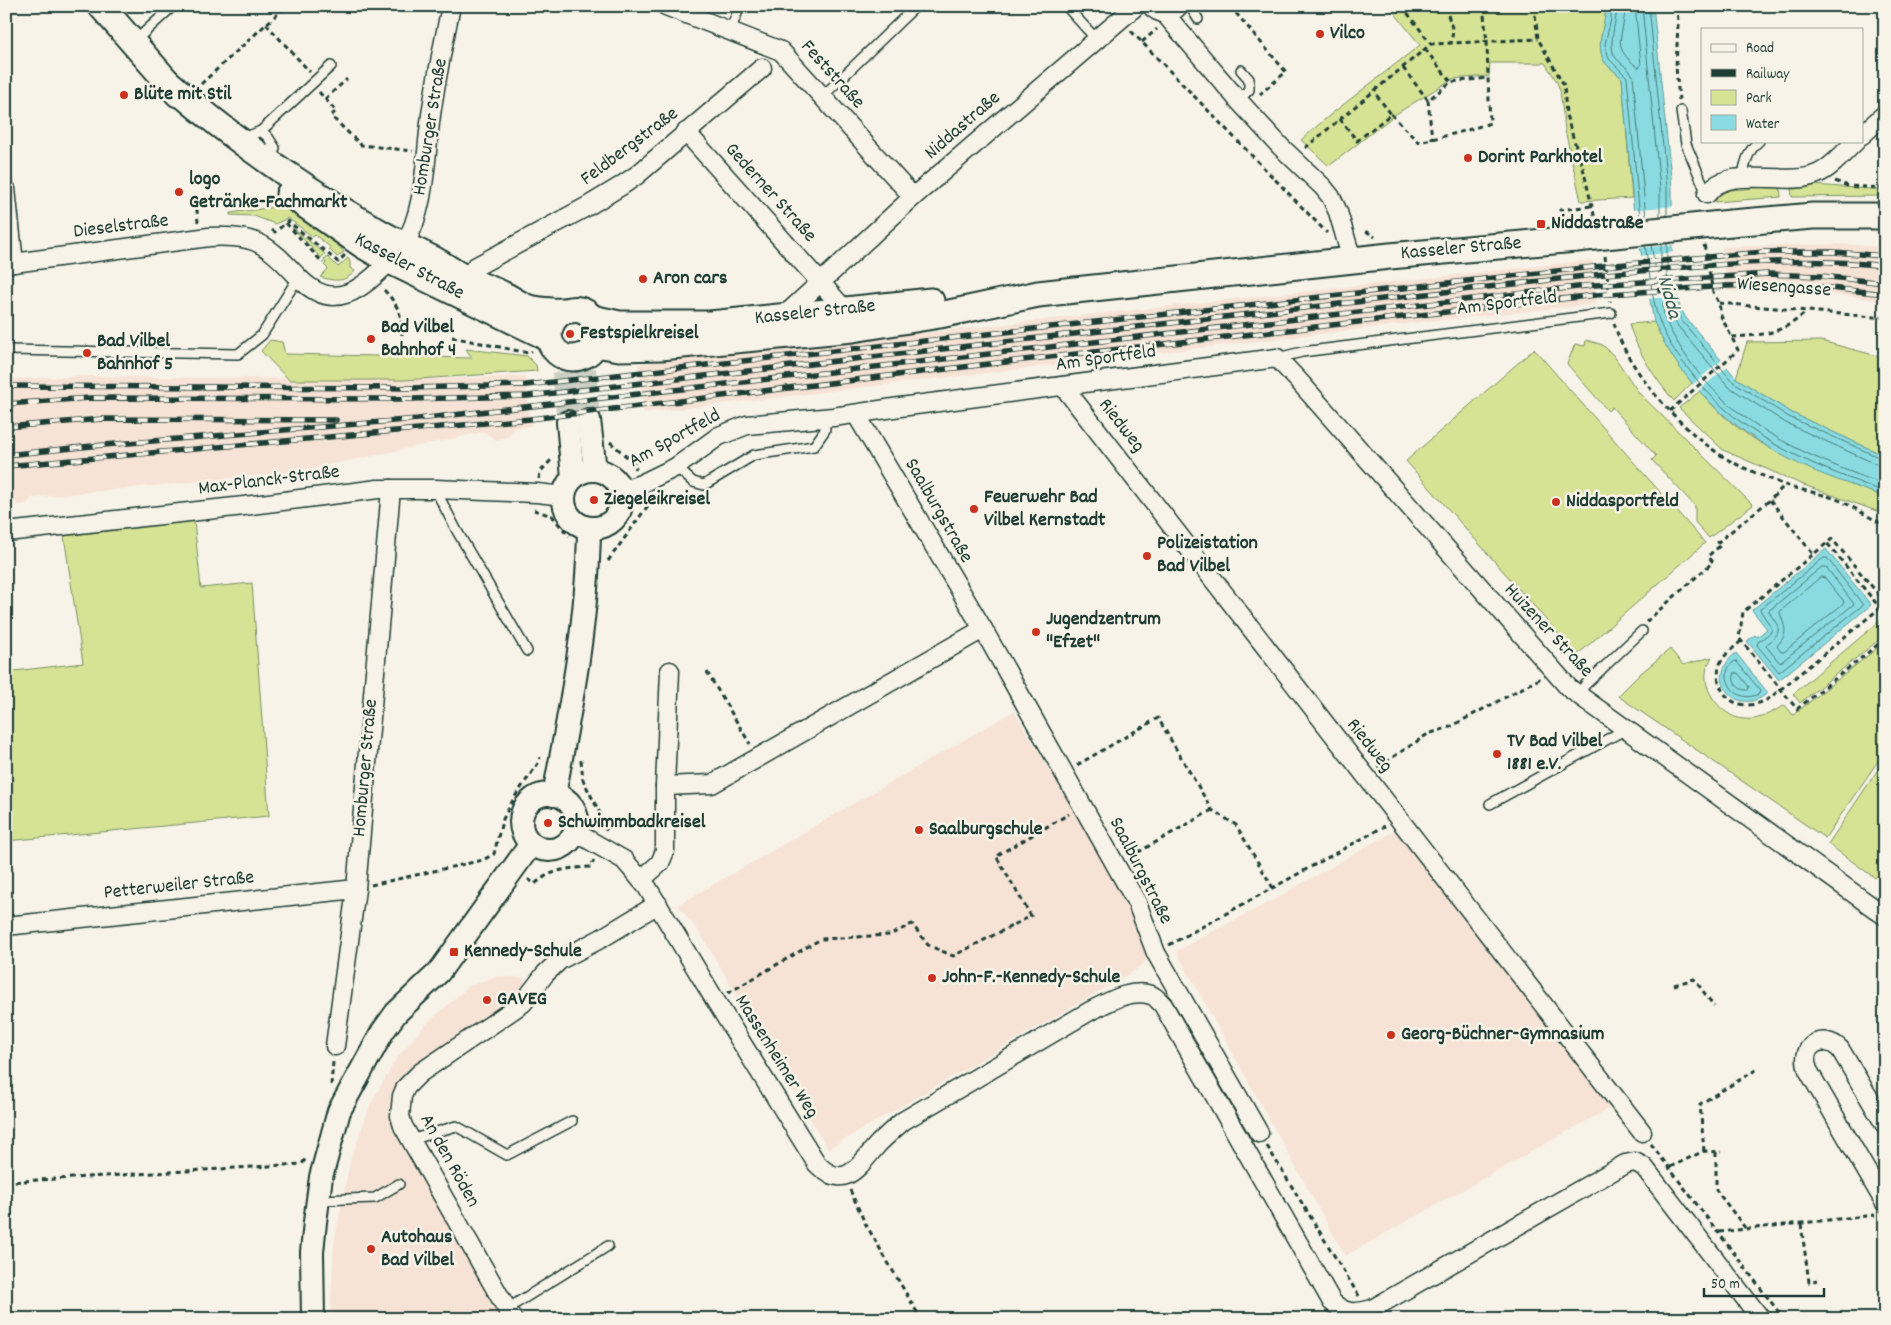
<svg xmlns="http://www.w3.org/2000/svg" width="1891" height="1325" font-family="Dekko,sans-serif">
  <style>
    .built { fill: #f7e3d6 }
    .green { fill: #d6e294; stroke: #7a9064 }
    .water { fill: #89dbe1; stroke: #5f9c9c }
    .pier { fill: #f7f3e8 }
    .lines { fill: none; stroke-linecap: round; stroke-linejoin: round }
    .shore { stroke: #497c79; stroke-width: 1 }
    .tertiary-tunnel { stroke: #cccfc4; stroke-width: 22; stroke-dasharray: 22 11; stroke-linecap: butt }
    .service-casing { stroke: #1f3d34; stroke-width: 12 }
    .minor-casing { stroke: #1f3d34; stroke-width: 21 }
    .tertiary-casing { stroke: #1f3d34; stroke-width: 26 }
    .secondary-casing { stroke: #1f3d34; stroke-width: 29 }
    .path { stroke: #1f3d34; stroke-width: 3; stroke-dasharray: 5 4; stroke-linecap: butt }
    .service { stroke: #f7f3e8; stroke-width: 9 }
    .minor { stroke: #f7f3e8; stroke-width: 18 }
    .tertiary { stroke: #f7f3e8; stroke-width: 22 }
    .secondary { stroke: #f7f3e8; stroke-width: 25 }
    .rail-casing { stroke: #1f3d34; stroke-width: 5.5 }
    .rail { stroke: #f7f3e8; stroke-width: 4; stroke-dasharray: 11; stroke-linecap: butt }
    .secondary-bridge-casing { stroke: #1f3d34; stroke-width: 29; stroke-linecap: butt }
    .secondary-bridge { stroke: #f7f3e8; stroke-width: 25 }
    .poi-dot { fill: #c8321e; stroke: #f7f3e8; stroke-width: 2 }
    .labels { text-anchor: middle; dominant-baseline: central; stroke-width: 5; stroke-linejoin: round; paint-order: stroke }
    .poi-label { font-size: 20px; font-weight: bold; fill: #1f3d34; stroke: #f7f3e8; text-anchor: start }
    .street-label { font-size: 20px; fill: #1f3d34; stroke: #f7f3e8 }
    .water-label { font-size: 21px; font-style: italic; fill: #345d57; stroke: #f7f3e8 }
  </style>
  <rect width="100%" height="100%" fill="#f7f3e8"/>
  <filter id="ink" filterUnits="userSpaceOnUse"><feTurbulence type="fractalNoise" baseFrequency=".02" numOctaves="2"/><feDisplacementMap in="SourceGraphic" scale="10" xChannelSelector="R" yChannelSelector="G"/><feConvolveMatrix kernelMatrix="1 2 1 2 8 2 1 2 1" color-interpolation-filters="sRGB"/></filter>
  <g filter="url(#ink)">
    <!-- built -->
    <g class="built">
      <polygon points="1838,244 1885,247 1885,301 1846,296 1784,292 1726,291 1722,247"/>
      <polygon points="1592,260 1597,304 1413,323 644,413 638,364"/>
      <polygon points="86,376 404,380 525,376 531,426 514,428 508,437 496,440 484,432 302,471 32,498 27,504 18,505 13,500 6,501 6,379"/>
      <polygon points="1014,711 1132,905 1151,957 1134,971 828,1149 701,935 678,905"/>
      <polygon points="1398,829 1615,1105 1345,1256 1176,951 1273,900"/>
      <polygon points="497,976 524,978 530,989 398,1102 505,1319 330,1319 334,1243 350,1161 371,1103 396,1059 424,1026 469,986"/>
    </g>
    <!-- green -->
    <g class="green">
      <path d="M1389 6H1606C1606 24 1595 44 1604 61 1608 67 1617 73 1622 78L1632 198 1581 201 1565 130 1560 90 1556 80 1545 63H1490L1489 76 1452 79 1396 114 1329 166 1301 140 1330 115 1420 45Z"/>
      <polygon points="1813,185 1885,190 1885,196 1792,197 1791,189 1806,188"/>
      <polygon points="1780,186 1781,197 1715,202 1720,193 1731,190"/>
      <polygon points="282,206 337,244 344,252 337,257 329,249 330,247 315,235 313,237 288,218 275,224 254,216 230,215 230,213"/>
      <polygon points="292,227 325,254 321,258"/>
      <path d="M328 257 338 267 348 258 350 262V268L355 271C346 283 333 281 320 277L328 269 324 265 326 263 324 260Z"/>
      <path d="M1654 322 1674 359 1692 383 1674 401C1654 377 1638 353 1629 324Z"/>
      <polygon points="270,340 282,342 285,354 472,358 466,349 527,356 536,365 537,371 404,380 289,380 261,351"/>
      <polygon points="1586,340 1603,345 1614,356 1639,393 1753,505 1709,538 1695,522 1695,506 1652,460 1656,456 1612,407 1608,411 1567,364 1575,344 1585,346"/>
      <polygon points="1821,341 1885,358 1885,456 1792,413 1736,378 1747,342"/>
      <polygon points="1534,349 1705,543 1577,655 1406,461"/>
      <path d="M1700 391C1708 400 1715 409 1724 416 1765 454 1833 478 1885 497V514L1801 484 1723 450 1679 408Z"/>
      <polygon points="194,521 201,588 252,583 269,816 6,841 6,672 83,663 64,536"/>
      <polygon points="1881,620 1885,624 1885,635 1800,703 1793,694"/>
      <path d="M1885 642V751L1825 838 1618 696 1641 673 1670 649 1683 665 1712 657C1708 664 1705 670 1706 679 1707 697 1726 718 1744 719 1759 721 1772 712 1785 705L1793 715Z"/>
      <polygon points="1885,759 1885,867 1875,878 1828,844"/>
    </g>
    <!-- water -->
    <g class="water">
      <path d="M1606 6H1653L1672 187V274L1679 305 1686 318 1736 378 1792 413 1885 456V497C1853 485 1819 475 1789 459 1730 427 1681 384 1654 322L1634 214 1622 78C1617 73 1608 67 1604 61 1595 44 1606 24 1606 6Z"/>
      <polygon points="1826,549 1871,605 1779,680 1747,641 1755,635 1757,637 1767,629 1752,610"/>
      <path d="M1736 653 1768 693C1736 719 1703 678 1736 653Z"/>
    </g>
    <!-- pier -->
    <g class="pier">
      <polygon points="1674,206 1675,245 1638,248 1631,210"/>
      <polygon points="1675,252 1675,274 1679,296 1647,299 1639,256"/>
      <polygon points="1723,359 1728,366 1697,392 1691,386"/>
    </g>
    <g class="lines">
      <!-- shore -->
      <g class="shore">
        <polyline points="1611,6 1611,19 1605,44 1609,59 1627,77 1640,219"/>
        <path d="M1617 6C1617 21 1608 42 1614 55 1618 63 1629 67 1633 76L1646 218"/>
        <path d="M1625 6C1625 38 1608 45 1639 68L1641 65 1635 6"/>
        <polyline points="1642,6 1660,188 1660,216"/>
        <polyline points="1649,6 1667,187 1667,216"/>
        <polyline points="1667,243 1667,275 1670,294 1675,308 1682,321 1732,381 1789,417 1885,460"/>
        <polyline points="1651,245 1656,271 1659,273 1661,271 1661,244"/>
        <path d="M1645 246C1650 270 1651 297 1659 320 1665 337 1675 353 1686 366 1738 437 1805 462 1885 492"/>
        <path d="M1885 466 1878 465 1786 423 1729 387 1677 325 1667 303H1663C1662 318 1671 332 1679 345 1725 423 1804 455 1885 485"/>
        <polygon points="1824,558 1827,558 1863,605 1779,672 1757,645 1758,642 1770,633 1772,629 1760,610"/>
        <path d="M1822 567H1826L1854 604 1780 663 1766 646C1768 642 1772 641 1775 637 1784 627 1772 620 1769 611Z"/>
        <path d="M1821 577 1825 578 1843 600 1844 603 1784 652H1781L1777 646C1790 631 1784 628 1780 612Z"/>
        <path d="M1736 661 1760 690 1759 694C1731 707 1716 668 1736 661Z"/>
        <path d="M1735 673H1738L1749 687 1748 690C1739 691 1730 682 1735 673Z"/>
      </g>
      <!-- tertiary-tunnel -->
      <g class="tertiary-tunnel">
        <polyline points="585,369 589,420"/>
        <polyline points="563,372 568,422"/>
      </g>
      <!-- service casing -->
      <g class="service-casing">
        <g id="service">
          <polyline points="1066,6 1096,39"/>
          <polyline points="1190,6 1198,19"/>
          <polyline points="730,31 740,6"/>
          <polyline points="135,41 173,6"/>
          <polyline points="823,96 916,6"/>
          <polyline points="1238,100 1249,90 1249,79 1241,70"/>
          <polyline points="1681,111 1686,144 1707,194"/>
          <polyline points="261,131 331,66"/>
          <polyline points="241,139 261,131 268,137 275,148 271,161"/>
          <path d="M1742 179C1745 165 1747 151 1759 141"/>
          <polyline points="6,350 238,354 262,335 298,278"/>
          <polyline points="1277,358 1302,352 1611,313"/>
          <polyline points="676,467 693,482 704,485 754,455 814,446 825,430 824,418"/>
          <polyline points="435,489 457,531 527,651"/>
          <polyline points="1578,695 1585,685 1642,631"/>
          <polyline points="1490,804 1626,729"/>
          <polyline points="411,1140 456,1126 507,1155 572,1121"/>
          <polyline points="318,1200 375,1198 399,1184"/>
          <polyline points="507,1309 608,1246"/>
        </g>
      </g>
      <!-- minor casing -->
      <g class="minor-casing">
        <g id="minor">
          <polyline points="666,6 781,51 913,197"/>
          <path d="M1151 6C1159 15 1171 15 1179 6"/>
          <polyline points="1165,14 1238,100 1281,147 1323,187 1331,197 1338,212 1352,260"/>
          <polyline points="686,132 845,310"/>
          <polyline points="1862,135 1885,114"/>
          <polyline points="6,189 14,263"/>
          <path d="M1707 194C1729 163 1786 188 1817 174 1832 168 1844 152 1856 141"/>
          <path d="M404 245C427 208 425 151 432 108 437 74 444 40 451 6"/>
          <path d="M6 264 209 237C226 236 247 236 262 245 277 253 287 266 299 278 334 314 362 289 390 261"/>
          <polyline points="468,280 475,267 588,206 621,186 637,175 762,68"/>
          <polyline points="784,316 913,197 1136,6"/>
          <polyline points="1063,386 1642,1132"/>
          <polyline points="856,414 983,629 1137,903 1156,953 1259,1133"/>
          <polyline points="621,491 641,484 676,467 719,436 747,425 833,417 900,407 1277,358 1298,380 1569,688 1885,916"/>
          <polyline points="6,532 244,506 378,489 435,489 537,493 564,496"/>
          <polyline points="665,786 712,784 983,629"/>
          <path d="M575 832 624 860 647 887 715 1000 817 1164C846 1194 861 1162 879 1143 887 1135 895 1128 903 1121L1090 1011C1107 1003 1130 988 1151 995 1155 996 1160 1002 1163 1005L1332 1302C1345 1314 1355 1314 1372 1309L1625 1164 1635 1162 1644 1167 1761 1319"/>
          <polyline points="641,880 660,863 665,851 665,786 670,671"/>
          <polyline points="6,926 356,889"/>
          <polyline points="335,1046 356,889 391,489"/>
          <path d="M1885 1125 1840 1049C1822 1032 1799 1046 1808 1070L1885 1203"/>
          <polyline points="512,1318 403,1126 400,1116 402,1096 406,1087 420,1073 523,1003 545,974 560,960 602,938 658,904"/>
        </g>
      </g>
      <!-- tertiary casing -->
      <g class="tertiary-casing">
        <g id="tertiary">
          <polyline points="589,420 595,470"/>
          <polyline points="568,422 573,478"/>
          <circle cx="593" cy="499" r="29"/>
          <circle cx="549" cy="822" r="28"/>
          <path d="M554 795C571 706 588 619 589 528"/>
          <polyline points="313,1319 312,1252 315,1222 321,1177 339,1111 383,1031 396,1013 439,972 531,844"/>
        </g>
      </g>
      <!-- secondary casing -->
      <g class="secondary-casing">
        <g id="secondary">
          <polyline points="101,6 178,94"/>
          <path d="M169 83C234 141 305 189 381 233 399 243 417 251 435 260 447 267 458 275 471 281 481 286 492 289 502 294 512 298 522 307 533 309 542 310 554 312 563 311 572 310 579 307 588 314 601 324 601 347 585 355 555 369 534 330 563 311"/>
          <polyline points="289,194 364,246 390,261 549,338"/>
          <polyline points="1731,223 1813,216 1885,216"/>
          <polyline points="592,318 619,324 710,324 931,301"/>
          <polyline points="596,344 619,348 661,347 853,329 940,315 1038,294 1390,256 1576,239"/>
        </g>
      </g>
      <!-- path -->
      <g class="path">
        <polyline points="1230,6 1286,72 1260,94"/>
        <polyline points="1402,6 1431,44"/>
        <polyline points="1483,6 1487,42 1488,78"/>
        <polyline points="1534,6 1538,39 1564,85 1566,115 1583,168 1595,219"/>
        <polyline points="1677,6 1678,23 1676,67 1679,100"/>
        <polyline points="1406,11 1409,6"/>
        <polyline points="1448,15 1453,31 1451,43"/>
        <polyline points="266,24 310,72"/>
        <polyline points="1131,31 1327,233"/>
        <polyline points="1142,42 1157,29"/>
        <polyline points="1425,49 1451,82"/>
        <polyline points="1403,68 1428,100"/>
        <polyline points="201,84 286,6"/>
        <polyline points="319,92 336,111 331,116 361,145 413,151"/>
        <polyline points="325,99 347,79"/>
        <path d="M1391 114 1418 142C1443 137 1466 131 1490 123L1488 78 1451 82 1428 100 1432 139"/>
        <polyline points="1340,119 1357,141 1391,114 1374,92"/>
        <polyline points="1305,148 1431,44 1538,39"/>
        <polyline points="1835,181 1848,186 1885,188"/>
        <polyline points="196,200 198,222"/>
        <polyline points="1561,220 1560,210 1591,206"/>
        <polyline points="286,223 323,263"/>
        <polyline points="272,230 275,232 288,221 338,262 345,255"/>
        <polyline points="1366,231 1375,237"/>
        <polyline points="1605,256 1610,302"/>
        <path d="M384 290C399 306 402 315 402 336"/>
        <polyline points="1719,303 1885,318"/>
        <path d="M1614 323C1627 371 1684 433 1727 459 1744 469 1764 476 1782 484 1801 491 1823 493 1841 501 1856 508 1869 518 1885 525"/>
        <polyline points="452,337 528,353 532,351"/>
        <path d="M1732 337C1763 335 1782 334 1806 312"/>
        <polyline points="1670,411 1738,350 1721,316 1719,303 1713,292 1704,244"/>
        <polyline points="610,442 634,463 636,469"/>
        <polyline points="539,479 540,472 553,458"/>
        <polyline points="1770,500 1813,554"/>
        <polyline points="534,510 552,516 569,536"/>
        <polyline points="608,561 649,504 647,498"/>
        <polyline points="1885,602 1832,539 1743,612 1739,638 1797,709 1885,639"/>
        <polyline points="1880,608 1885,613"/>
        <polyline points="1646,622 1713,562 1708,556 1721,545 1718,542 1770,500 1785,485"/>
        <path d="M1741 641C1734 648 1724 654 1720 664 1714 680 1723 700 1740 704 1751 707 1761 703 1770 698L1880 608 1827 543"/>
        <polyline points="707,672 750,744"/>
        <polyline points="581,760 583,780 607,827 605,831"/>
        <polyline points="1077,765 1158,718 1212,810 1236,825 1273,888"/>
        <polyline points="1378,767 1428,734 1450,727 1541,678"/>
        <polyline points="1130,857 1212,810"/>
        <path d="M528 879 535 884C551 869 570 868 591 867L594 860"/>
        <polyline points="371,885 483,860 494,854 502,821 514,798 539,762 540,757"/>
        <polyline points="1169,945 1385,826"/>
        <polyline points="1674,985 1694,979 1714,1006"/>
        <polyline points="728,993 821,939 890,935 912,924 928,945 953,956 1031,916 996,856 1069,814"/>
        <polyline points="331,1085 333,1062"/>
        <polyline points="1651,1144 1784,1319"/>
        <polyline points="1267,1146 1359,1296"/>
        <polyline points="1704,1151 1700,1104 1759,1068"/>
        <polyline points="1716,1152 1716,1190 1746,1229"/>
        <polyline points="1670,1167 1704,1151 1721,1152"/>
        <polyline points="6,1182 302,1164 306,1158"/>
        <polyline points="850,1190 865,1223 921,1319"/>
        <polyline points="1801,1224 1809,1282 1817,1280"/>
        <polyline points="1719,1232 1875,1215"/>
      </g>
      <!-- service -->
      <use href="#service" class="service"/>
      <!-- minor -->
      <use href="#minor" class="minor"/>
      <!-- tertiary -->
      <use href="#tertiary" class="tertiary"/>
      <!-- secondary -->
      <use href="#secondary" class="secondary"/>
      <!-- rail casing -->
      <g class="rail-casing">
        <g id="rail">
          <polyline points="6,386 410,388 526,385 1593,267 1764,252 1833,252 1885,256"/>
          <path d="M6 404 90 398 411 399 528 396 1594 275C1691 267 1788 255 1885 266"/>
          <polyline points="6,427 102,419 336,420"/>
          <polyline points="6,455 92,446 418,419 1595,285 1768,274 1821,276 1885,283"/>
          <polyline points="6,466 530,419 980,365 1596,295 1726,286 1768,285 1821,287 1885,294"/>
        </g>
      </g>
      <!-- rail -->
      <use href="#rail" class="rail"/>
      <!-- secondary-bridge casing -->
      <g class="secondary-bridge-casing">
        <polyline id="secondary-bridge" points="1576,239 1731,223"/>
      </g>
      <!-- secondary-bridge -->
      <use href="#secondary-bridge" class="secondary-bridge"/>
    </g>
  </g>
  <!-- markers -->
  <g class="poi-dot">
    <circle cx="1320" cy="34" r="5"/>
    <circle cx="124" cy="95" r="5"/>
    <circle cx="1468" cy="158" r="5"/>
    <circle cx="179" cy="192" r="5"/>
    <rect x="1536" y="219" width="10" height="10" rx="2.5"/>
    <circle cx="643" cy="279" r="5"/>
    <circle cx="570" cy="334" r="5"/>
    <circle cx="371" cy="339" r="5"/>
    <circle cx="87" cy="353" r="5"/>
    <circle cx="594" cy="500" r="5"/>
    <circle cx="1556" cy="502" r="5"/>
    <circle cx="974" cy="509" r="5"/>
    <circle cx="1147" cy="556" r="5"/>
    <circle cx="1036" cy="632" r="5"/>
    <circle cx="1497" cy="754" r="5"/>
    <circle cx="548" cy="823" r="5"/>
    <circle cx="919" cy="830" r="5"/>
    <rect x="449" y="947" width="10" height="10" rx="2.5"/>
    <circle cx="932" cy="978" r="5"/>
    <circle cx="487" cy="1000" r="5"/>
    <circle cx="1391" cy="1035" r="5"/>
    <circle cx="371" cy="1249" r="5"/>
  </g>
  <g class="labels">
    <!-- poi labels -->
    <g class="poi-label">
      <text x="1330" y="34">Vilco</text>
      <text x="134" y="95">Blüte mit Stil</text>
      <text x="1478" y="158">Dorint Parkhotel</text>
      <text x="189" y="180">logo<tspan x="189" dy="23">Getränke-Fachmarkt</tspan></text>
      <text x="1551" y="224">Niddastraße</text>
      <text x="653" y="279">Aron cars</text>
      <text x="381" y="328">Bad Vilbel<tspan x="381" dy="23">Bahnhof 4</tspan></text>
      <text x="580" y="334">Festspielkreisel</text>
      <text x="97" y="342">Bad Vilbel<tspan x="97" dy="23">Bahnhof 5</tspan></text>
      <text x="984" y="498">Feuerwehr Bad<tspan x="984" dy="23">Vilbel Kernstadt</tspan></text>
      <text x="604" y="500">Ziegeleikreisel</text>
      <text x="1566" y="502">Niddasportfeld</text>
      <text x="1157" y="544">Polizeistation<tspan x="1157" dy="23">Bad Vilbel</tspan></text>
      <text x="1046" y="620">Jugendzentrum<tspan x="1046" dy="23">"Efzet"</tspan></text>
      <text x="1507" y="742">TV Bad Vilbel<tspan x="1507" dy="23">1881 e.V.</tspan></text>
      <text x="558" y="823">Schwimmbadkreisel</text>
      <text x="929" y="830">Saalburgschule</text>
      <text x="464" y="952">Kennedy-Schule</text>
      <text x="942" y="978">John-F.-Kennedy-Schule</text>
      <text x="497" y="1000">GAVEG</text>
      <text x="1401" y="1035">Georg-Büchner-Gymnasium</text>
      <text x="381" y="1238">Autohaus<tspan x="381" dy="23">Bad Vilbel</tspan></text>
    </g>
    <!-- street labels -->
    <g class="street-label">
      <text transform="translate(832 75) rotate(48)">Feststraße</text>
      <text transform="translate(963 126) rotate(-41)">Niddastraße</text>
      <text transform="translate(431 127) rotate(-81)">Homburger Straße</text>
      <text transform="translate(630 147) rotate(-37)">Feldbergstraße</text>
      <text transform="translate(770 193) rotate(48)">Gederner Straße</text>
      <text transform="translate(121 227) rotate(-7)">Dieselstraße</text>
      <text transform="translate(1461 249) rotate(-5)">Kasseler Straße</text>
      <text transform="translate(409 267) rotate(28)">Kasseler Straße</text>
      <text transform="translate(1784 288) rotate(4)">Wiesengasse</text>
      <text transform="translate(1507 304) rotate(-7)">Am Sportfeld</text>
      <text transform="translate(815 313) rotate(-6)">Kasseler Straße</text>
      <text transform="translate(1106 359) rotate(-8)">Am Sportfeld</text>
      <text transform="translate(1121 426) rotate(52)">Riedweg</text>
      <text transform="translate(675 439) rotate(-29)">Am Sportfeld</text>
      <text transform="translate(269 481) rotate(-7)">Max-Planck-Straße</text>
      <text transform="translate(938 511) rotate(60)">Saalburgstraße</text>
      <text transform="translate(1548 631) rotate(47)">Huizener Straße</text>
      <text transform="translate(1369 746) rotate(52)">Riedweg</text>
      <text transform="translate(366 768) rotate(-85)">Homburger Straße</text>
      <text transform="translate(1140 871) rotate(63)">Saalburgstraße</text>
      <text transform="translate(179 886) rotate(-6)">Petterweiler Straße</text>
      <text transform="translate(776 1057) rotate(58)">Massenheimer Weg</text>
      <text transform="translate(449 1161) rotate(61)">An den Röden</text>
    </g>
    <!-- water labels -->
    <g class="water-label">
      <text transform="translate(1668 297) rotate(75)">Nidda</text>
    </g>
  </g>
  <!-- margin -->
  <rect width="1891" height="1325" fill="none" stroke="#f7f3e8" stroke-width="25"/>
  <rect x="12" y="12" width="1866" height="1300" fill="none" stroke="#1f3d34" stroke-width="2" filter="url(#ink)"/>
  <!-- legend -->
  <rect x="1701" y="28" width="162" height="115" fill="#f7f3e8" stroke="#a1aaa0"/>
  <rect x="1711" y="44" width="25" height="8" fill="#f7f3e8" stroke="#a1aaa0"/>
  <text x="1746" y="52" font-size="15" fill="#1f3d34">Road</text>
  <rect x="1711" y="69" width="25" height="8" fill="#1f3d34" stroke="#a1aaa0"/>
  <text x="1746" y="78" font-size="15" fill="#1f3d34">Railway</text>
  <rect x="1711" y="90" width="25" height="15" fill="#d6e294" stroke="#a1aaa0"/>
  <text x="1746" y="102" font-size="15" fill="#1f3d34">Park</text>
  <rect x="1711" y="115" width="25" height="15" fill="#89dbe1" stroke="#a1aaa0"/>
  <text x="1746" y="128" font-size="15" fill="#1f3d34">Water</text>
  <!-- scale -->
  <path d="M1704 1288v8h120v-8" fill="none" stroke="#1f3d34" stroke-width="2.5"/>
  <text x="1711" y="1288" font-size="15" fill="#1f3d34" stroke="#f7f3e8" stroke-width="4" paint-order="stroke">50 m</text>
</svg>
